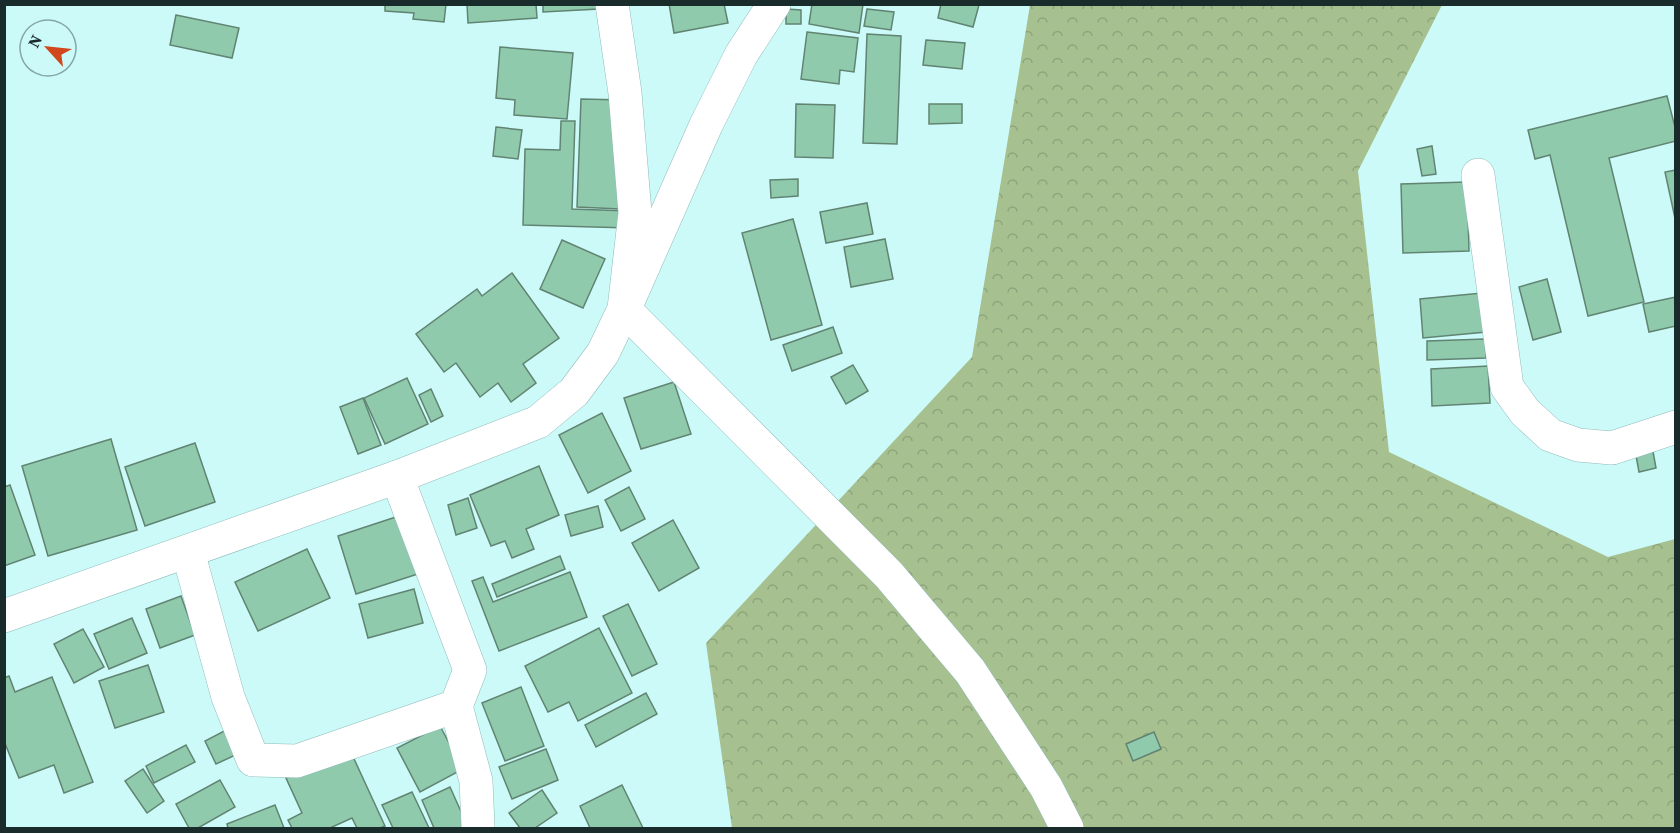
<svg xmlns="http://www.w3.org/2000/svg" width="1680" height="833" font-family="'Source Serif 4',serif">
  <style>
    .forest { fill: url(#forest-crowns) }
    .building { fill: #90caad; stroke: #618472; stroke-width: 1.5 }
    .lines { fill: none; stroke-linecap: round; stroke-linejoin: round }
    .street-casing { stroke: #8fbcbb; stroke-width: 34 }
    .secondary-casing { stroke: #8fbcbb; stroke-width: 34 }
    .street { stroke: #fff; stroke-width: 33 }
    .secondary { stroke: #fff; stroke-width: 33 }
  </style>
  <defs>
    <pattern id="forest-crowns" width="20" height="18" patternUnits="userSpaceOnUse" patternTransform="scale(1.5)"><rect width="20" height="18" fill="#a6c090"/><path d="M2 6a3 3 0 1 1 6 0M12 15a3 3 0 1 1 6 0" fill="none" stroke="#8ea57c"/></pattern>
  </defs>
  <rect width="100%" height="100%" fill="#cbfaf8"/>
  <!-- forest -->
  <polygon class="forest" points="1030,5 1442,5 1358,171 1389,452 1608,557 1675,539 1675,828 732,828 706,643 972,357"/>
  <!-- building -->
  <g class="building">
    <polygon points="385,4 446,4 444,22 413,19 414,13 385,11"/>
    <polygon points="467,4 536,4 537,18 468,23"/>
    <polygon points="543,4 599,4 599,9 543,12"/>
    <polygon points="669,4 724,4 728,23 674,33"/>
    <polygon points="812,4 863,4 859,33 809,24"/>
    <polygon points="941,4 979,5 973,27 938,18"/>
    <polygon points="786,9 801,10 801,24 786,24"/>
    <polygon points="867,9 894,12 891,30 864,26"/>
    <polygon points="176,15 239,28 232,58 170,45"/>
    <polygon points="807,32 858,38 854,72 840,70 839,84 801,79"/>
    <polygon points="867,34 901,36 897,144 863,143"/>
    <polygon points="926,40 965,43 962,69 923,65"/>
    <polygon points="500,47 573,53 567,119 514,115 515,100 496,98"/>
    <polygon points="1667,96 1676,131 1676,141 1609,158 1644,302 1588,316 1550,155 1535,159 1528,130"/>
    <polygon points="581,99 623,100 620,209 577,207"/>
    <polygon points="796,104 835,105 833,158 795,157"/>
    <polygon points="929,104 962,104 962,123 929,124"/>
    <polygon points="561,121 575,121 572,209 630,211 629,228 523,225 525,149 560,150"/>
    <polygon points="496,127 522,130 518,159 493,156"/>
    <polygon points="1432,146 1436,174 1422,176 1417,149"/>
    <polygon points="1676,170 1676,223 1665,172"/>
    <polygon points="798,179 798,196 771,198 770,180"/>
    <polygon points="1467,182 1469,251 1403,253 1401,184"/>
    <polygon points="867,203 873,234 826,243 820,212"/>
    <polygon points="793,219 822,325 771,340 742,233"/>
    <polygon points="885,239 893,279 851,287 844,247"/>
    <polygon points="562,240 605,259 583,308 540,289"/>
    <polygon points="512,273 559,338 523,364 536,383 511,402 498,383 480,397 456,363 444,372 416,334 477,289 482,296"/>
    <polygon points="1547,279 1561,332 1533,340 1519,287"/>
    <polygon points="1482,293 1486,332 1423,338 1420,299"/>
    <polygon points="1676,297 1676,326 1649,332 1643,304"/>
    <polygon points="833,327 842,353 792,371 783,345"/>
    <polygon points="1485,339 1486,358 1427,360 1427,341"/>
    <polygon points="853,365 868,391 846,404 831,377"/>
    <polygon points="1488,366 1490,403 1432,406 1431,369"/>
    <polygon points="407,378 428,424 385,444 364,398"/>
    <polygon points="674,382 691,434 641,449 624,398"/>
    <polygon points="431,389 443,416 431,422 419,395"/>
    <polygon points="363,398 381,445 358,454 340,407"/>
    <polygon points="602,413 631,471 588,493 559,435"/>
    <polygon points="111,439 137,530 48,556 22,466"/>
    <polygon points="195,443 215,502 145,526 125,467"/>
    <polygon points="1652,446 1656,468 1639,472 1635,450"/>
    <polygon points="539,466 559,515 526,529 534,549 512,558 505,541 491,546 470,495"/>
    <polygon points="10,485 35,555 4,566 4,487"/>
    <polygon points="629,487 645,519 621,531 605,500"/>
    <polygon points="468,498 477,528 456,535 448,505"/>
    <polygon points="598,506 603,527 571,536 565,515"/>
    <polygon points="408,513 427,571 356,594 338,536"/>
    <polygon points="673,520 699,568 659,591 632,543"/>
    <polygon points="307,549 330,598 258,631 235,582"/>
    <polygon points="560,556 565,569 497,597 492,584"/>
    <polygon points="570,572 587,617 499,651 472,581 483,577 493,602"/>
    <polygon points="414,589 423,623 368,638 359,604"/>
    <polygon points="181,596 195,635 160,648 146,609"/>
    <polygon points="628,604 657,664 632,676 603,616"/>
    <polygon points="132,618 147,653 109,669 94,634"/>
    <polygon points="599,628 632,693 578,721 569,702 548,712 525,666"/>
    <polygon points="83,629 104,667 74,683 54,644"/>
    <polygon points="148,665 164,712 115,728 99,681"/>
    <polygon points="9,676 15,692 52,677 93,782 64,793 54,765 19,778 4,741 4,678"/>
    <polygon points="521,687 544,746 505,761 482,703"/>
    <polygon points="646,693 657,714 596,747 585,725"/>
    <polygon points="440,726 463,769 420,792 397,748"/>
    <polygon points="228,729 240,753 216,764 205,741"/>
    <polygon points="1154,732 1161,749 1133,761 1126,744"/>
    <polygon points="186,745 195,762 154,783 146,766"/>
    <polygon points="349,748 385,826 380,828 357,828 352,818 330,828 292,828 288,820 302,813 286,778"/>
    <polygon points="546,749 558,780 512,799 499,767"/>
    <polygon points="143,769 164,801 147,813 125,781"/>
    <polygon points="220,780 235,807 198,828 189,828 176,804"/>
    <polygon points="622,785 643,828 590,828 580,806"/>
    <polygon points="450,787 467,825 460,828 434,828 422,800"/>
    <polygon points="542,790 557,813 535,828 520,828 509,813"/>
    <polygon points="412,792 429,828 393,828 382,805"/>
    <polygon points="275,805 284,828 228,828 227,824"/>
  </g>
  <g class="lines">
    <!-- street casing -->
    <g class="street-casing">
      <g id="street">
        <polyline points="1478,175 1507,387 1525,412 1550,435 1578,445 1612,448 1676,427"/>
        <polyline points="629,299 706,125 741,55 774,4"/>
        <polyline points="188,552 228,697 253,760 297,761 456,706 470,670 397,477"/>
        <polyline points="456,706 476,781 478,826"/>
      </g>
    </g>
    <!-- secondary casing -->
    <g class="secondary-casing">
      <g id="secondary">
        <polyline points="624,309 889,575 970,671 1046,787 1067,828"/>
        <polyline points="4,616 397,477 538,422 574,392 603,353 624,309 635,213 625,93 612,4"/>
      </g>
    </g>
    <!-- street -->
    <use href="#street" class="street"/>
    <!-- secondary -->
    <use href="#secondary" class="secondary"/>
  </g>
  <!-- border -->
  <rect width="1680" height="833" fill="none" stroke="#192b2b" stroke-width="12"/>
  <!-- north arrow -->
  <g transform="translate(48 48) rotate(297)"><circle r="28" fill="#cbfaf8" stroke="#84a7a6" stroke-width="1.5"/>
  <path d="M0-4.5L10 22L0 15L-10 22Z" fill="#d1481e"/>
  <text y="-9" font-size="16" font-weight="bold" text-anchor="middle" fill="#192b2b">N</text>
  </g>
</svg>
